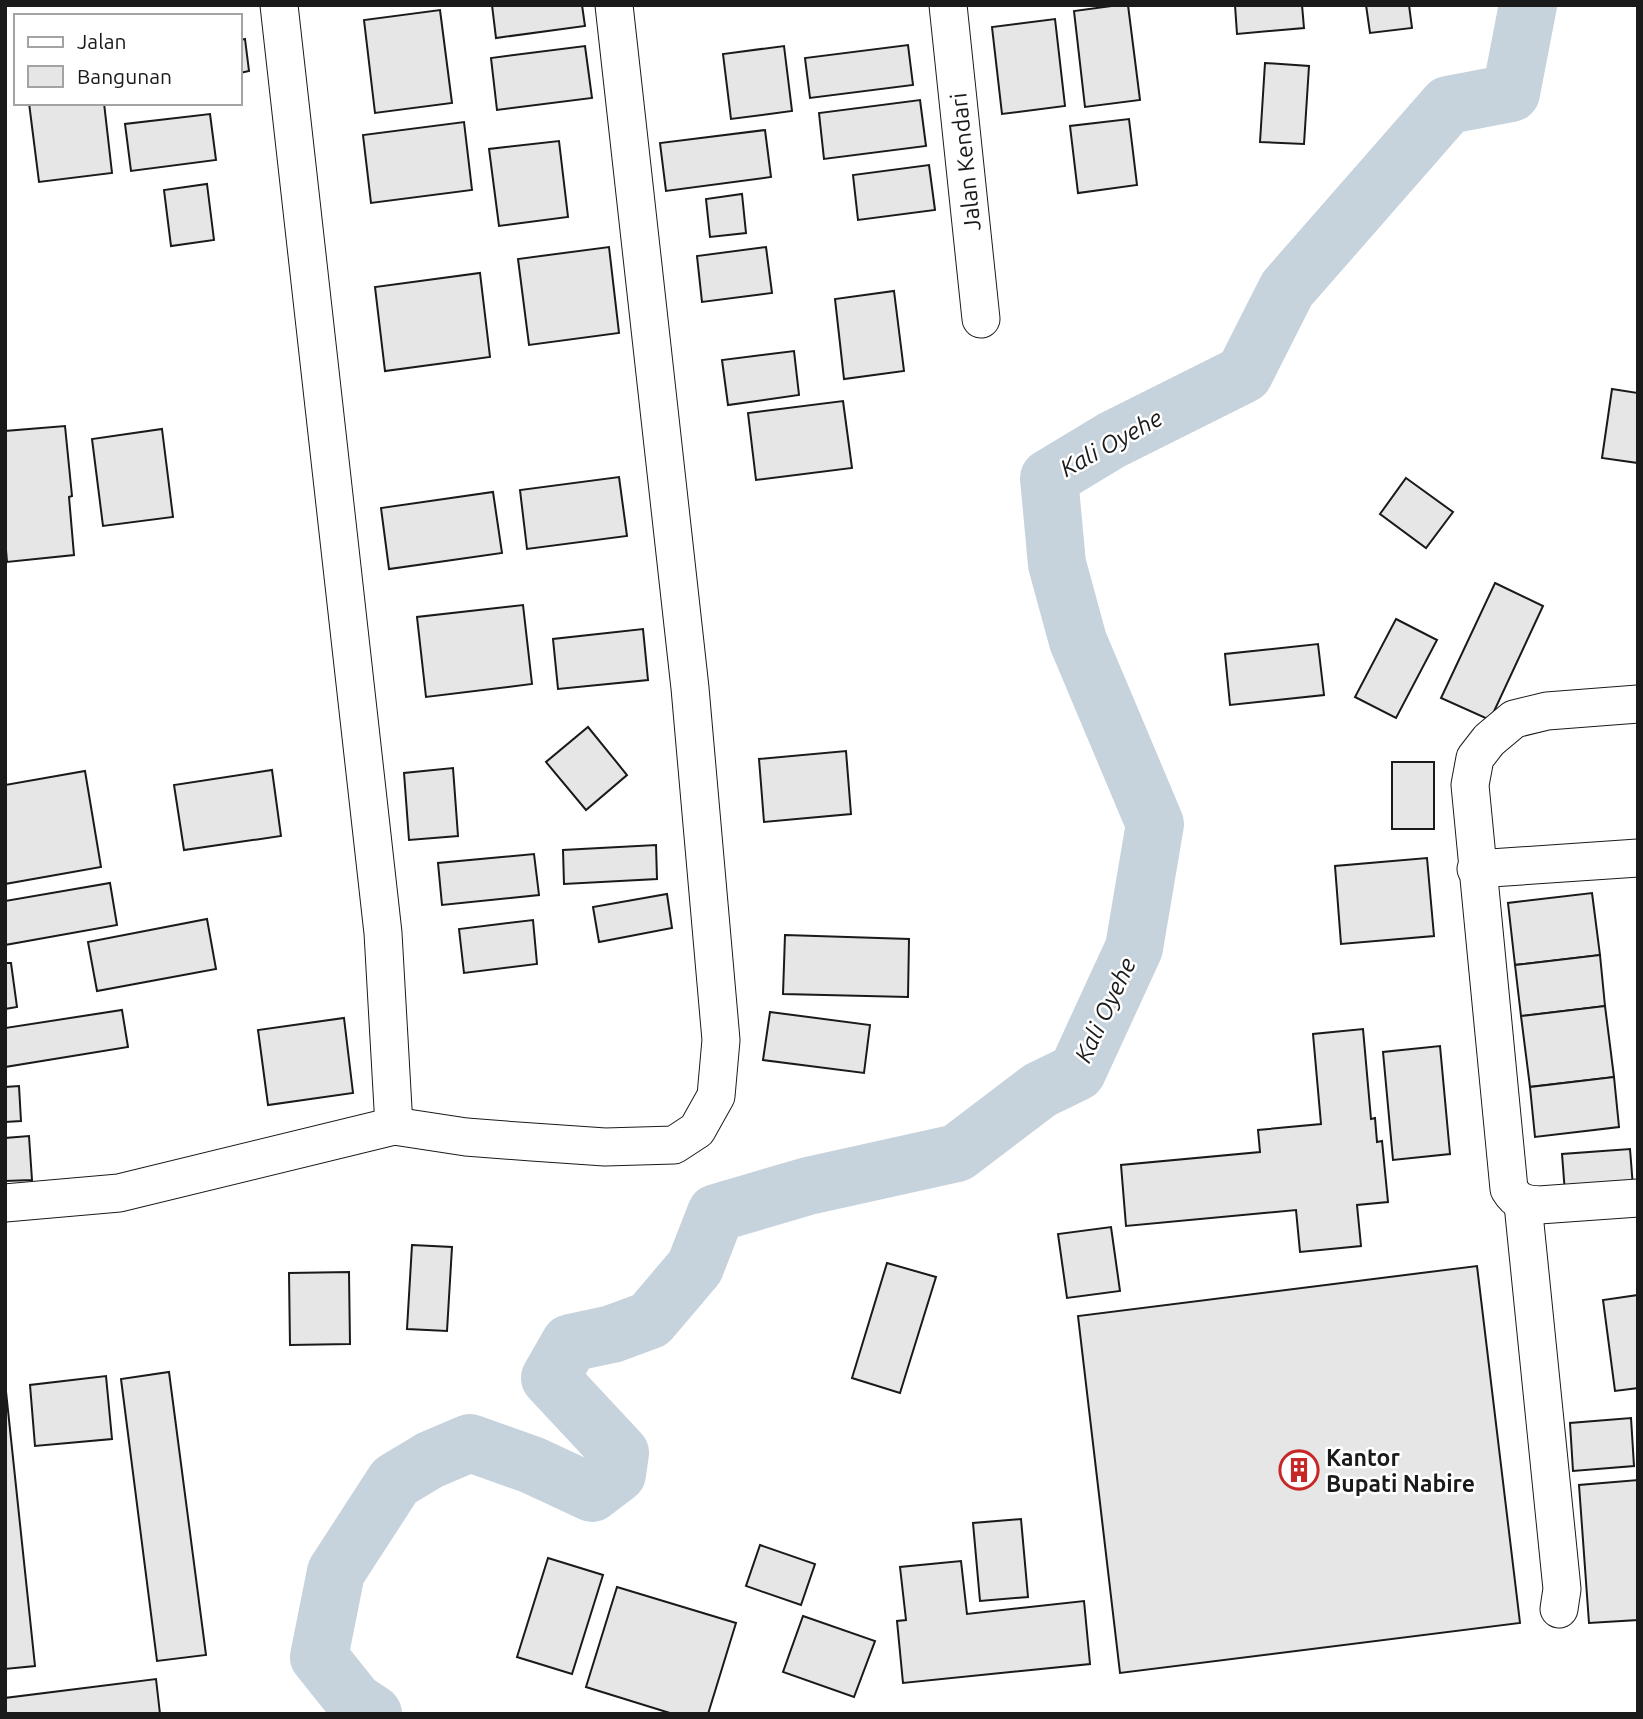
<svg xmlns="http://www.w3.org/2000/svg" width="1643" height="1719" font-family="Ubuntu,sans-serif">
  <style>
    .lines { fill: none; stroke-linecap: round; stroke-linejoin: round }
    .river { stroke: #c6d2dc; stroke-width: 58 }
    .building { fill: #e6e6e6; stroke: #1a1a1a; stroke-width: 2 }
    .minor-casing { stroke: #1a1a1a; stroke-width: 39 }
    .minor { stroke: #fff; stroke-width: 37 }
    .labels { text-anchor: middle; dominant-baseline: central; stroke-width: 5; stroke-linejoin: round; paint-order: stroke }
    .street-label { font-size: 23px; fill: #1a1a1a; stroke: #fff }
    .poi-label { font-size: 23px; font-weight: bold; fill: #1a1a1a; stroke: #fff; text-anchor: start }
    .water-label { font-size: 24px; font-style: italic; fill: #1a1a1a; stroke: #fff }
  </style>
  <rect width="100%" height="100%" fill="#fff"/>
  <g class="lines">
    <!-- river -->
    <polyline class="river" points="373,1714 355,1702 319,1657 336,1572 395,1481 430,1460 470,1443 532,1465 592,1493 617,1474 620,1453 550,1378 570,1343 612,1334 650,1320 695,1267 716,1213 808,1186 957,1153 1040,1090 1077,1072 1134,948 1155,824 1078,641 1057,564 1049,478 1112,440 1244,374 1287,289 1448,105 1511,93 1528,5"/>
  </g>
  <!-- building -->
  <g class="building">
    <polygon points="492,5 582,5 585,26 496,38"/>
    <polygon points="1119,5 1128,5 1140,100 1085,107 1074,11"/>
    <polygon points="1235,5 1302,5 1304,28 1237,34"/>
    <polygon points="1366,5 1409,5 1412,28 1370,33"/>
    <polygon points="440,10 452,103 375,113 364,20"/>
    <polygon points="1055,19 1065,106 1002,114 992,27"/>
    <polygon points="245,39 249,71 240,73 240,40"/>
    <polygon points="908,45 913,85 810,98 805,58"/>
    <polygon points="585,46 592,98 497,110 491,58"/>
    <polygon points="784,46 792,111 731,119 723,54"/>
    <polygon points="1265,63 1309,66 1304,144 1260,142"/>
    <polygon points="920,100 926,146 824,159 819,113"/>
    <polygon points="29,103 104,103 112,173 39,182"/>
    <polygon points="210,114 216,160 131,171 125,124"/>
    <polygon points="1129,119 1137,185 1078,193 1070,126"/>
    <polygon points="464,122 472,190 371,203 363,135"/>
    <polygon points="765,130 771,177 666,191 660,143"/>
    <polygon points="559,141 568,217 499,226 489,149"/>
    <polygon points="929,165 935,210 858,220 853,175"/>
    <polygon points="207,184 214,240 171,246 164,190"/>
    <polygon points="742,194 746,233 710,237 706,199"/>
    <polygon points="609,247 619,333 529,345 518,259"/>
    <polygon points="766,247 772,293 702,302 697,256"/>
    <polygon points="480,273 490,357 385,371 375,287"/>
    <polygon points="894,291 904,371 844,379 835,299"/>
    <polygon points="794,351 799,395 728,405 722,360"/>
    <polygon points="1612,389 1638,393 1638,463 1602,458"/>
    <polygon points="843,401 852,468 756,480 748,413"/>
    <polygon points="65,426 72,496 69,497 74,555 7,562 5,538 5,431"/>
    <polygon points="162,429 173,517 103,526 92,439"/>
    <polygon points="619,477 627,536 527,549 520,490"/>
    <polygon points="1406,478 1453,512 1426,548 1380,514"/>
    <polygon points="493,492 502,553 389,569 381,508"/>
    <polygon points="1495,583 1543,606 1490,720 1441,698"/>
    <polygon points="523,605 532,684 426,697 417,617"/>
    <polygon points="1396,619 1437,640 1396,718 1355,697"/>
    <polygon points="643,629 648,680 558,689 553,639"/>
    <polygon points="1318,644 1324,695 1230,705 1225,654"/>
    <polygon points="588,727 627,775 586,810 546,762"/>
    <polygon points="846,751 851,814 764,822 759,759"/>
    <rect x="1392" y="762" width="42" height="67"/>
    <polygon points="453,768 458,836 409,840 404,773"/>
    <polygon points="272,770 281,836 184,850 174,785"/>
    <polygon points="85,771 101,867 5,884 5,785"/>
    <polygon points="656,845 657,879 564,884 563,850"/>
    <polygon points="534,854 539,895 442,905 438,863"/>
    <polygon points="1427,858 1434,936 1341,944 1335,866"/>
    <polygon points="110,883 117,925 5,945 5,901"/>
    <polygon points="1592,893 1600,955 1515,965 1508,903"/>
    <polygon points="667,894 672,928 599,942 593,907"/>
    <polygon points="207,919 216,969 97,991 88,942"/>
    <polygon points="533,920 537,964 464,973 459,929"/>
    <polygon points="785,935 909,939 908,997 783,994"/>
    <polygon points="1600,955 1605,1006 1521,1016 1515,965"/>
    <polygon points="5,963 11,963 17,1007 5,1009"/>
    <polygon points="1605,1006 1614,1077 1530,1087 1521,1016"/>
    <polygon points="122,1010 128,1047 5,1067 5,1028"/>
    <polygon points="770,1012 870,1025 864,1073 763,1060"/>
    <polygon points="344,1018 353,1093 268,1105 258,1030"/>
    <polygon points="1363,1029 1371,1119 1375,1118 1377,1142 1382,1141 1388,1202 1357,1205 1361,1246 1300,1252 1296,1210 1126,1226 1121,1165 1260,1152 1258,1130 1321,1124 1313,1034"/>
    <polygon points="1440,1046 1450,1154 1393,1160 1383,1052"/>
    <polygon points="1614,1077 1619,1127 1535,1137 1530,1087"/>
    <polygon points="19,1086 21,1121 5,1122 5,1087"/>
    <polygon points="29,1136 32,1180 5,1181 5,1138"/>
    <polygon points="1630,1149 1633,1187 1565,1193 1562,1154"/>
    <polygon points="1111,1227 1120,1291 1067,1298 1058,1234"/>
    <polygon points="412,1245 452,1247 447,1331 407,1329"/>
    <polygon points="887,1263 936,1277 900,1393 852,1378"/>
    <polygon points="1477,1266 1520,1623 1120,1673 1078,1316"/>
    <polygon points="349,1272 350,1344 290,1345 289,1273"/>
    <polygon points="1638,1295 1638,1388 1615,1391 1603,1300"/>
    <polygon points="169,1372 206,1655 157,1661 121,1379"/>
    <polygon points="106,1376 112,1439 35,1446 30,1385"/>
    <polygon points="5,1382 35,1666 5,1669"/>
    <polygon points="1631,1418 1634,1466 1573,1471 1570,1423"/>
    <polygon points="1638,1480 1638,1620 1589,1623 1579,1485"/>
    <polygon points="1021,1519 1028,1597 980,1601 973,1523"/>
    <polygon points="760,1545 815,1564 801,1605 746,1586"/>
    <polygon points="548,1558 603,1575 572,1674 517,1657"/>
    <polygon points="961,1561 967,1614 1084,1601 1090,1664 903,1683 897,1621 906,1620 900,1567"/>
    <polygon points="617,1587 736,1623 708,1714 673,1714 586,1687"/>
    <polygon points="803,1616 875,1641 854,1697 783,1672"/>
    <polygon points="156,1679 160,1714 5,1714 5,1698"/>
  </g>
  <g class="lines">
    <!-- minor casing -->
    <g class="minor-casing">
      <g id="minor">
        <polyline points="279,5 383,933 394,1126"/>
        <polyline points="948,5 981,319"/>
        <path d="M1638 704 1547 711 1514 719 1489 740 1475 758 1470 785 1509 1189C1517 1202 1524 1204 1539 1205L1638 1198"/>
        <polyline points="1476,869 1638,858"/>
        <polyline points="5,1203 119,1193 394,1126 466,1137 532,1142 605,1147 674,1145 697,1130 716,1096 721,1040 690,688 614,5"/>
        <polyline points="1523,1204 1562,1589 1559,1609"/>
      </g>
    </g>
    <!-- minor -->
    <use href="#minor" class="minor"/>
  </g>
  <!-- icons -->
  <defs>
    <g id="building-ring" transform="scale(2.0125)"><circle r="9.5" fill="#fff" stroke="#c62828" stroke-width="1.5"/><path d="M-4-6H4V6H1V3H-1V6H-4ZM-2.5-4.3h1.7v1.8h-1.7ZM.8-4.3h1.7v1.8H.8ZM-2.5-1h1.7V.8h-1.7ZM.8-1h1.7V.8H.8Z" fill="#c62828"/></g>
  </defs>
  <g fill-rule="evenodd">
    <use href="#building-ring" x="1299" y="1470"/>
  </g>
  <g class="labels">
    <!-- street labels -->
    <g class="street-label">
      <text transform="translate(965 162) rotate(-96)">Jalan Kendari</text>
    </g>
    <!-- poi labels -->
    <g class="poi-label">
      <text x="1326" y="1457">Kantor<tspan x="1326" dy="26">Bupati Nabire</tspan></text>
    </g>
    <!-- water labels -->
    <g class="water-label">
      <text transform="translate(1111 443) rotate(-29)">Kali Oyehe</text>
      <text transform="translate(1105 1010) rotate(-65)">Kali Oyehe</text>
    </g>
  </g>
  <!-- border -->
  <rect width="1643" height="1719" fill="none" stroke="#1a1a1a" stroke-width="14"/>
  <!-- legend -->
  <rect x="14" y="14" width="228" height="91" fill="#ffffff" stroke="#a3a3a3" stroke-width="2"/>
  <rect x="28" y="37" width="35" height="10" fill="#ffffff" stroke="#a3a3a3" stroke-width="2"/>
  <text x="77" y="49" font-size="21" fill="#1a1a1a">Jalan</text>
  <rect x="28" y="66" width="35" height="21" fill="#e6e6e6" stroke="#a3a3a3" stroke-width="2"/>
  <text x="77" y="84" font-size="21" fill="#1a1a1a">Bangunan</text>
</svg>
